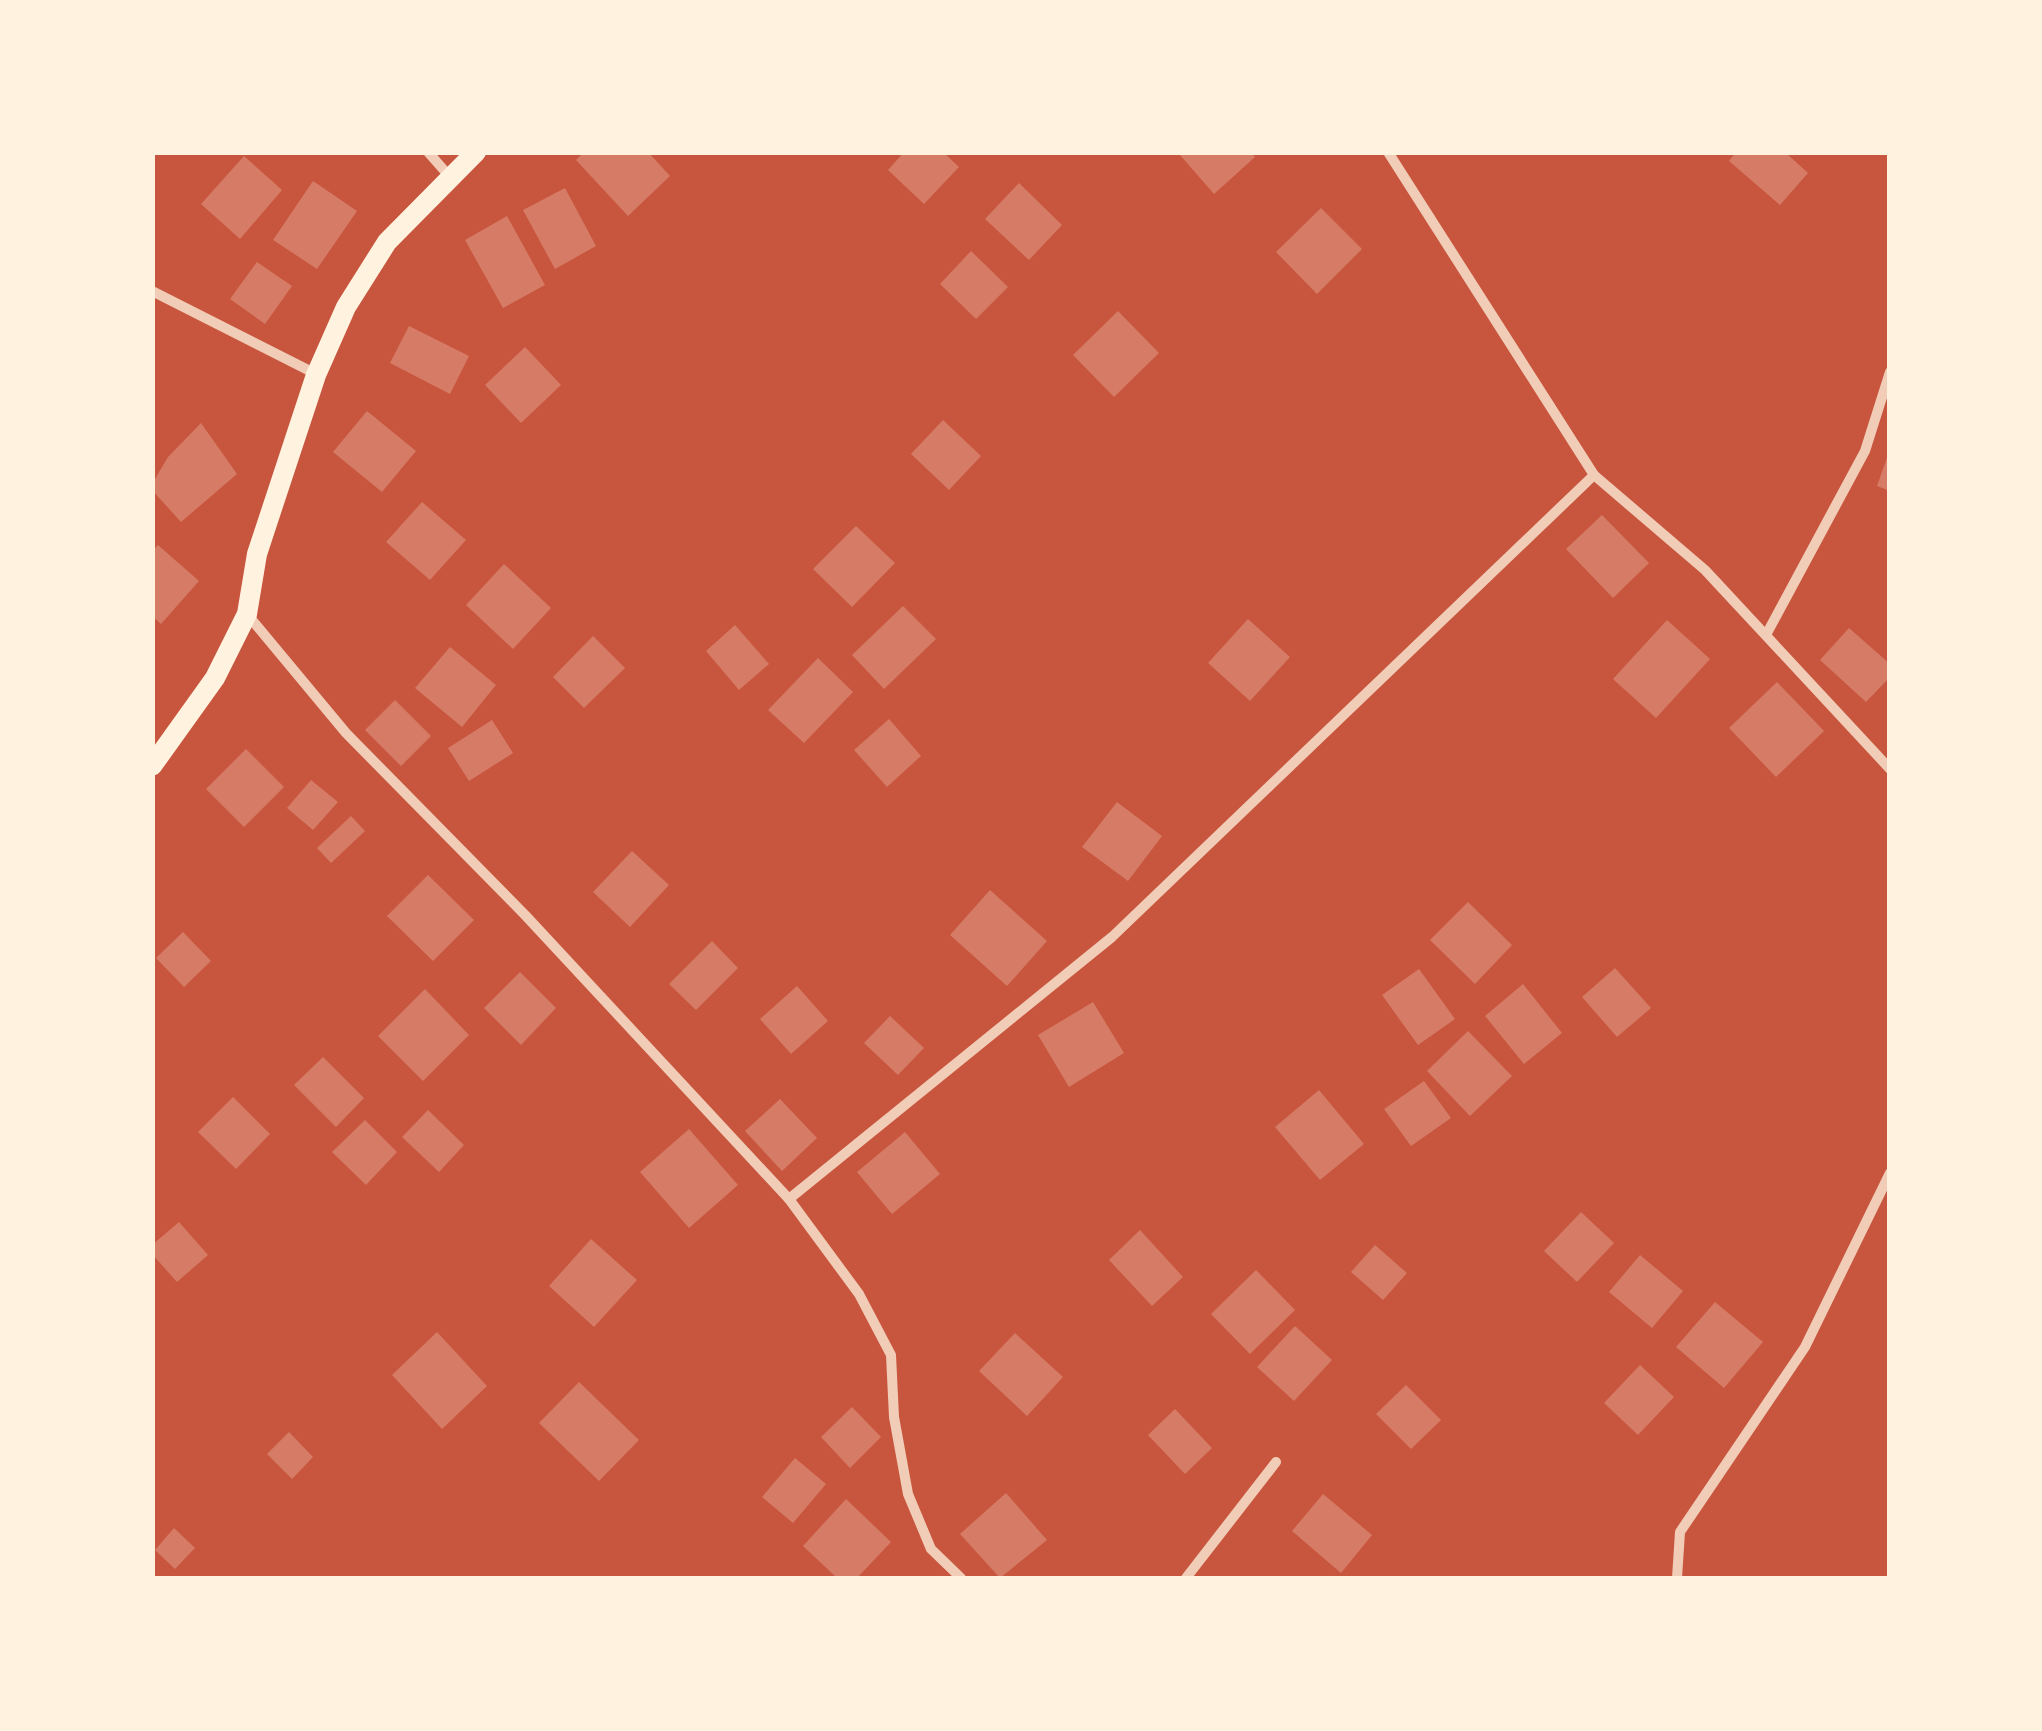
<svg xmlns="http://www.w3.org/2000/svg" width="2042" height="1731" font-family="Montserrat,sans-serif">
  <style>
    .building { fill: #d67c66 }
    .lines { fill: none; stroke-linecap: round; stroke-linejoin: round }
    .minor { stroke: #f1ccb7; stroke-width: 10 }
    .secondary { stroke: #fff3e0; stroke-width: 20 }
  </style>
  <rect width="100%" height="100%" fill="#c8553d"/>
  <!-- building -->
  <g class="building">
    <polygon points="584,152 648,152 670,176 628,216 576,160"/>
    <polygon points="904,152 943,152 959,167 924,204 888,170"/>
    <polygon points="1183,152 1251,152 1255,157 1214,194 1180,155"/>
    <polygon points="1736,152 1785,152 1808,173 1780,205 1729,161"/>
    <polygon points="244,156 282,190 240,239 201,204"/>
    <polygon points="313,181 357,211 317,269 273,240"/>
    <polygon points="1019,183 1062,225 1029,260 985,219"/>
    <polygon points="565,188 596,246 555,269 523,210"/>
    <polygon points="1321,208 1362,249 1317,294 1276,252"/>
    <polygon points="507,216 545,285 503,308 465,240"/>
    <polygon points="971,251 1008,287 976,319 940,284"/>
    <polygon points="257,262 292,286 265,324 230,299"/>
    <polygon points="1118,311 1159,353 1114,397 1073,355"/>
    <polygon points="409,326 469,356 450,394 390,363"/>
    <polygon points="525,347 561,385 521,423 485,385"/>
    <polygon points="367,411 416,451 382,492 333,452"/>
    <polygon points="943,420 981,456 949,490 911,454"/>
    <polygon points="201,423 237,474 181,522 152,490 152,484 168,457"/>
    <polygon points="1889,452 1890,452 1890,491 1877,486"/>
    <polygon points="422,502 466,540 430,580 386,542"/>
    <polygon points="1602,515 1649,563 1613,598 1566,549"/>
    <polygon points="856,526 895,563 852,607 813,569"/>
    <polygon points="158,545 199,581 161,624 152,616 152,551"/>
    <polygon points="504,564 551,608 513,649 466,605"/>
    <polygon points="903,606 936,639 884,689 852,655"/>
    <polygon points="1248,619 1290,657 1250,701 1208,663"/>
    <polygon points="1667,620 1710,659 1656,718 1613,679"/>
    <polygon points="735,625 769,664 739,690 706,651"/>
    <polygon points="1849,628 1890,664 1890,677 1866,702 1820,660"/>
    <polygon points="593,636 625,668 584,708 553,677"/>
    <polygon points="450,647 496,685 462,727 415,688"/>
    <polygon points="818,658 853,692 804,743 768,710"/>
    <polygon points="1777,682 1824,731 1776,777 1729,728"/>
    <polygon points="395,700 431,736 401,766 365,730"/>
    <polygon points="889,719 921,756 887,787 854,750"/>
    <polygon points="492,720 513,753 469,781 448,748"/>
    <polygon points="246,749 284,787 244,827 206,789"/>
    <polygon points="311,780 338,802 313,830 287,808"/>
    <polygon points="1117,802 1162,836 1128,881 1082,847"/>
    <polygon points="351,816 365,831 331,863 317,848"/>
    <polygon points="632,851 669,885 630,927 593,892"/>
    <polygon points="428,875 474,920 433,961 387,916"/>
    <polygon points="990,890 1047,941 1007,986 950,935"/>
    <polygon points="1468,902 1512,945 1475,984 1430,940"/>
    <polygon points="183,932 211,961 184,987 156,958"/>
    <polygon points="712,941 738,968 696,1010 669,984"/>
    <polygon points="1615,968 1651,1008 1617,1037 1582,997"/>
    <polygon points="1419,969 1455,1019 1418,1045 1382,995"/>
    <polygon points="520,972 556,1008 521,1045 484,1008"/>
    <polygon points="1523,984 1562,1033 1524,1064 1485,1016"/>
    <polygon points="797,986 828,1021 791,1054 760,1019"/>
    <polygon points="425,989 469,1035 423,1081 378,1036"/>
    <polygon points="1093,1002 1124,1053 1069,1087 1038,1035"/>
    <polygon points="890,1016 924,1048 898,1075 864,1043"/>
    <polygon points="1468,1031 1512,1076 1470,1116 1427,1071"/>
    <polygon points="323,1057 364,1098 336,1127 294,1085"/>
    <polygon points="1424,1081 1451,1118 1411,1146 1384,1109"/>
    <polygon points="1319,1090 1364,1144 1320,1180 1275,1127"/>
    <polygon points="233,1097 270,1134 236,1169 198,1132"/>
    <polygon points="780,1099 817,1138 782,1171 745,1131"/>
    <polygon points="428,1110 464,1145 439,1172 402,1137"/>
    <polygon points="365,1120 397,1152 366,1185 332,1152"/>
    <polygon points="689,1129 738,1185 689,1228 640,1172"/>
    <polygon points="905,1132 940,1174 892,1214 857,1172"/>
    <polygon points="1581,1212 1614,1243 1577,1282 1544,1251"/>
    <polygon points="179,1222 208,1255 177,1282 152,1254 152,1245"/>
    <polygon points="1140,1230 1183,1277 1152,1306 1109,1260"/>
    <polygon points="591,1239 637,1280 594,1327 549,1286"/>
    <polygon points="1375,1245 1407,1273 1383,1300 1351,1272"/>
    <polygon points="1640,1255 1683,1291 1652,1328 1609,1292"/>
    <polygon points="1256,1270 1295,1310 1250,1354 1211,1314"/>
    <polygon points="1715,1302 1763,1342 1724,1388 1676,1347"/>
    <polygon points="1295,1326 1332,1360 1294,1401 1257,1367"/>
    <polygon points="437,1332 487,1386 442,1429 392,1375"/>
    <polygon points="1015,1333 1063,1377 1027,1416 979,1371"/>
    <polygon points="1640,1365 1674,1397 1638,1435 1604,1403"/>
    <polygon points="579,1382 639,1440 599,1481 539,1423"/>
    <polygon points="1406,1385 1441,1420 1411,1449 1376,1414"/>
    <polygon points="852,1407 881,1437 850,1468 821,1437"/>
    <polygon points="1175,1409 1212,1448 1185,1474 1148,1435"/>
    <polygon points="289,1432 313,1457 292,1479 267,1454"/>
    <polygon points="795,1458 826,1484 793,1523 762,1497"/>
    <polygon points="1006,1493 1047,1540 1000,1578 960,1534"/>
    <polygon points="1323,1494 1372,1535 1341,1573 1292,1531"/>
    <polygon points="846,1499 891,1542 857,1578 837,1578 803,1546"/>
    <polygon points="174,1528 195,1548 175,1569 155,1550"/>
  </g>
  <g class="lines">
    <!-- minor -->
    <g class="minor">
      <polyline points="428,152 450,177"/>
      <polyline points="1388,152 1594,475 1705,570 1890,769"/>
      <polyline points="152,291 316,374"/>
      <polyline points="247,614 346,733 526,916 789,1199 859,1294 891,1355 894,1417 908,1494 931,1549 961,1578"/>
      <polyline points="1766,635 1865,451 1890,372"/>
      <polyline points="789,1199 1112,937 1594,475"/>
      <polyline points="1186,1578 1276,1462"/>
      <polyline points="1677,1578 1680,1532 1805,1347 1890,1173"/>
    </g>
    <!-- secondary -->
    <polyline class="secondary" points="152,766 215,678 247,614 257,554 316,375 346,307 387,242 476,152"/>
  </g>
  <!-- border -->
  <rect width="2042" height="1731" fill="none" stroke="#fff3e0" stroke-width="310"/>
</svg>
